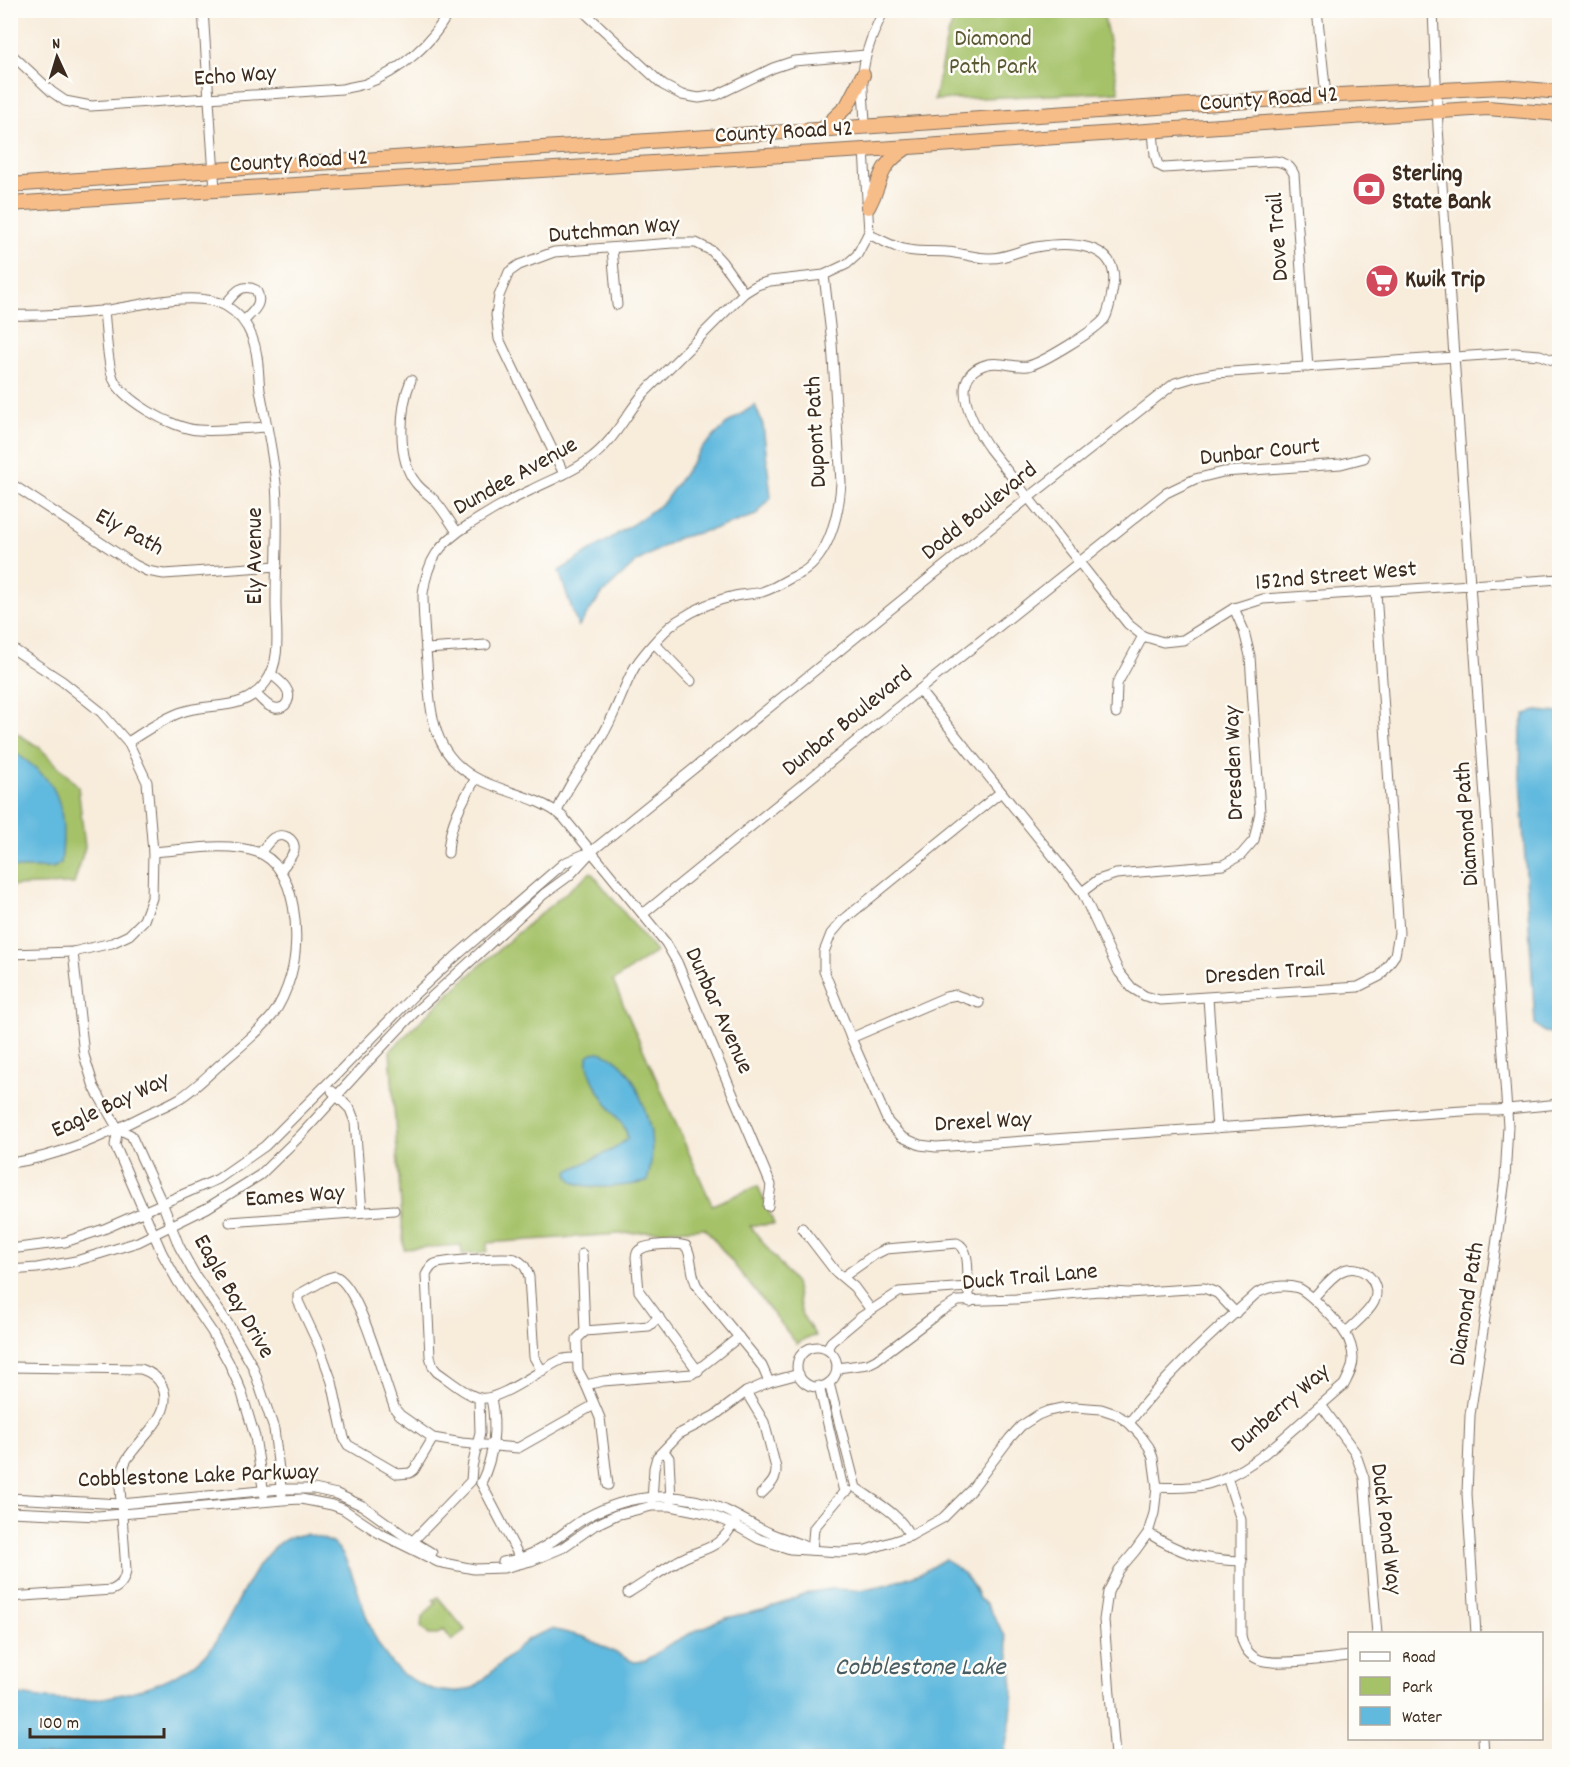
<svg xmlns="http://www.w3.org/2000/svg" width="1570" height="1767" font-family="Dekko,sans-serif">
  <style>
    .green { fill: #a5c269; stroke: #707644; stroke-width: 1.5 }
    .water { fill: #61b9de; stroke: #4e727e; stroke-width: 1.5 }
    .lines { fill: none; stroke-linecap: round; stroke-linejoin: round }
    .minor-casing { stroke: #7d6e60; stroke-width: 11 }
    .highway-casing { stroke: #7d6e60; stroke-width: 16 }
    .minor { stroke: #fff; stroke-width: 9 }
    .highway { stroke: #f7bd88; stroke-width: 14 }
    .labels { text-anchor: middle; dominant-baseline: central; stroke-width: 5; stroke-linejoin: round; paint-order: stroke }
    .park-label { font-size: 24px; fill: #5b5834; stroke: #fdfcf7 }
    .street-label { font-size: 24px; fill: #3b2a1e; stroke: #fdfcf7 }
    .poi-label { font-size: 24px; font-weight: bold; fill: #3b2a1e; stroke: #fdfcf7; text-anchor: start }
    .water-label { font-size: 26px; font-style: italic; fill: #485c61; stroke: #fdfcf7 }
  </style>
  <rect width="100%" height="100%" fill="#fdfcf7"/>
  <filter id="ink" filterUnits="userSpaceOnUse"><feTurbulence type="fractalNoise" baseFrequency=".0167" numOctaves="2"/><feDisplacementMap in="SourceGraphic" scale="12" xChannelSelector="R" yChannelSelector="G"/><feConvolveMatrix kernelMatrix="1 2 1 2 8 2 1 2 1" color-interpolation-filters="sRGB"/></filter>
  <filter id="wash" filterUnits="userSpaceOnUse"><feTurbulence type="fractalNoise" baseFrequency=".008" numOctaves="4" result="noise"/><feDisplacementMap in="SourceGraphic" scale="24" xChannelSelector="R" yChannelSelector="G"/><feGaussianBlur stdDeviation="1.35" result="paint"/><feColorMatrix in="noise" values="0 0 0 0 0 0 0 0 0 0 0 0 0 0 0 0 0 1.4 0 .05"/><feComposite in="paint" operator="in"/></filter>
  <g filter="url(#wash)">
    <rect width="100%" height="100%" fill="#f8ecdb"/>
    <!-- green -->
    <g class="green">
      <polygon points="958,10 1103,11 1119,92 934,100 947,37"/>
      <polygon points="10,729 39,747 78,786 85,847 74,884 11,886"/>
      <path d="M591 872 656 952 613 981 712 1205 758 1186 774 1224 750 1226 795 1283 802 1315 816 1336 806 1338 797 1344 705 1228 487 1243V1252L462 1254 461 1245 404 1249 390 1051C454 986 520 930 591 872Z"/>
      <polygon points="438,1597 465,1630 452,1641 444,1630 436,1635 429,1635 421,1627 422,1617 436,1603 433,1600"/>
    </g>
    <!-- water -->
    <g class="water">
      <polygon points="755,405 763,425 771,497 756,515 718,528 678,538 636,562 602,594 578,627 559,571 633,524 664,502 702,448 729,422"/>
      <polygon points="1537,711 1559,713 1559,1034 1544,1032 1535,1024 1520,777 1521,728 1525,714"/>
      <path d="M11 750C26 760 43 772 53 788 65 809 64 839 61 863L53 868H11Z"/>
      <path d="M599 1052C629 1059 640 1092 647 1117 648 1123 651 1129 651 1135 653 1150 651 1168 647 1182 631 1185 568 1196 568 1171L614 1149 627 1139C628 1128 618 1119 612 1111 602 1096 585 1073 588 1056L592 1053Z"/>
      <path d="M305 1534C316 1537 329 1539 338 1548 347 1559 351 1572 356 1585 365 1614 376 1650 399 1671 404 1676 412 1679 418 1683 436 1693 456 1694 475 1687L528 1639 552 1629 584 1637 634 1662 645 1661 670 1644 697 1630 726 1618 767 1609 811 1592 831 1589 860 1590 889 1584 923 1572 945 1559C961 1570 973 1580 979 1599L987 1604 1005 1636 1011 1665 1013 1689 1011 1717 1005 1750 1006 1756H11V1694C29 1696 47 1700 65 1700 110 1702 173 1685 206 1654 213 1648 217 1639 222 1631 238 1605 259 1548 291 1537 295 1536 300 1535 305 1534Z"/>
    </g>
  </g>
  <g filter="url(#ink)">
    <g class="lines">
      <!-- minor casing -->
      <g class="minor-casing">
        <g id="minor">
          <polyline points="203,10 215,190"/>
          <polyline points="582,10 663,85 682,95 699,98 717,95 773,68 794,61 866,55"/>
          <polyline points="1317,10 1326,96"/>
          <polyline points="1433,10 1438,128 1508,1126 1505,1179 1496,1246 1470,1415 1467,1494 1476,1634"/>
          <path d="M10 53 52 92 65 101 91 106 342 89C349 87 357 86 365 84 398 73 435 42 449 10"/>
          <path d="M865 127C865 110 862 92 863 74 865 51 874 31 884 10"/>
          <path d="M1153 131 1155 155 1158 165 1164 168 1275 161C1284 162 1290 165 1294 174L1308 367"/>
          <path d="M868 234C884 241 898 250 915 251 926 252 937 251 947 252 961 253 974 258 988 258 1005 259 1019 250 1036 247 1067 242 1121 241 1113 287 1111 297 1110 309 1105 318 1098 329 1042 363 1028 366 1015 368 1002 361 988 364 944 375 974 426 989 448L1128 624 1143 636 1163 642 1183 640 1234 608 1263 599 1560 579"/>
          <polyline points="612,249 617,305"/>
          <path d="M225 305C234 294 241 282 256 290 264 304 253 311 244 321"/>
          <path d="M104 310C106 329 107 357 112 375 118 399 174 429 198 430 219 432 245 428 267 427"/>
          <path d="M10 315C41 316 71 314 101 311 135 307 196 289 226 306 238 313 247 324 252 337 259 354 258 373 260 390 266 422 273 453 276 484 279 523 276 560 276 598 275 624 283 659 266 682 243 714 210 701 179 713 161 720 144 732 128 742"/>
          <path d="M411 380C400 406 396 459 416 483 421 490 430 495 436 502 444 511 450 522 457 532"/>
          <polyline points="1559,440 1560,439"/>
          <polyline points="564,474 499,339 496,315 499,296 509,272 519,265 554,252 673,243 696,243 712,251 722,262 744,293"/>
          <polyline points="10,483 135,565 147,571 164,574 277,566"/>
          <polyline points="655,644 691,681"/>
          <polyline points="10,647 62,681 101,712 129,744 147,782 153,852 152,898 144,920 129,935 112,943 73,952 10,954"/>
          <polyline points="426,649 486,645"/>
          <polyline points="919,690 1082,892 1119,972 1132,988 1145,996 1160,1000 1358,987 1380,976 1395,955 1399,933 1376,592"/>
          <path d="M255 693C261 699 267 707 275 708 287 710 292 697 286 688 283 683 276 678 271 674"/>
          <polyline points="1116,713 1117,684 1143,636"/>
          <polyline points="1001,792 842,921 831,934 824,952 824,971 851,1038 888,1122 902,1137 920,1145 936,1147 1477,1110 1497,1110 1560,1104"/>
          <path d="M557 812C568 783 586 764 601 738 614 717 621 694 632 672 639 658 664 630 677 621 694 610 715 600 735 596 744 594 753 594 762 592 771 589 779 585 787 580 792 577 798 575 803 572 830 554 839 513 841 483L832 343 824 275"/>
          <path d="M260 853C264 848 268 842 273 838 282 832 296 838 294 850 292 858 285 864 280 871"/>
          <path d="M448 853C449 824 462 802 476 778"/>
          <polyline points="1082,892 1098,880 1116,874 1223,865 1241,855 1254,840 1260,812 1250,656 1244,631 1234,608"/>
          <polyline points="643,914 919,690 1166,493 1195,479 1223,472 1341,464 1364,458"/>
          <polyline points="73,952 84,1055 94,1087 118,1129 131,1135 163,1205 179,1246 195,1275 229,1325 253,1367 274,1429 282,1495"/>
          <polyline points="1208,998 1217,1128"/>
          <polyline points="851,1038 946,997 956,995 979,1003"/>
          <polyline points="332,1091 350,1109 355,1122 362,1212"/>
          <polyline points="118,1129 115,1145 162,1253 178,1282 212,1332 229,1363 241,1390 255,1437 264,1494"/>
          <path d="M10 1163C58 1157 104 1136 147 1114 158 1109 170 1104 180 1098 196 1088 211 1072 225 1060 241 1046 259 1032 272 1016 281 1004 287 989 291 975 301 940 298 867 257 852 225 841 187 850 153 852"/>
          <path d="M768 1206 771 1185 677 962 666 943 563 817C538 796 504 793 476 778 430 753 430 707 427 662 425 639 423 616 423 593 425 579 428 566 436 554 445 541 457 532 470 524 490 511 510 500 531 490 550 480 571 473 588 460 613 443 625 416 644 393L744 293 757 285 770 281 824 275 847 264 857 255 869 232 864 150"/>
          <polyline points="230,1222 394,1210"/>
          <polyline points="802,1228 835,1271 854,1287 871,1310"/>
          <polyline points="10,1249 65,1242 104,1229 218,1179 265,1146 337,1074 414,995 455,957 564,863 587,853"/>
          <polyline points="582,1254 585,1331 577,1339 578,1370 586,1385 600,1418 608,1485"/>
          <polyline points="10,1270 37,1268 76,1261 138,1242 207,1208 260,1175 301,1135 362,1068 415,1012 544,894 570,875 592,851 1028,498 1175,383 1195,377 1216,373 1515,353 1540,355 1560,363"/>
          <path d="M843 1277 874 1255 886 1249 957 1243C971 1249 967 1274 968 1287"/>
          <path d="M1313 1298C1321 1290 1330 1278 1340 1272 1360 1260 1383 1282 1374 1302 1368 1314 1354 1324 1345 1333"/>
          <polyline points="585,1331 649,1326 659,1317"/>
          <circle cx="817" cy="1367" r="20"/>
          <polyline points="827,1349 831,1342 861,1317 899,1292 968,1287 970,1302"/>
          <path d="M10 1367 141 1369C150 1372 158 1377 162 1386 176 1414 138 1439 126 1461 122 1470 120 1479 120 1488L126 1570C125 1580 121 1586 112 1590L10 1597"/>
          <polyline points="837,1368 868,1364 876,1360 941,1311 958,1301 1016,1299 1099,1291 1128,1293 1204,1288 1217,1293 1236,1313"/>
          <path d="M542 1371 534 1357 529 1277C527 1269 524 1263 515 1259 510 1256 442 1261 435 1264 431 1266 428 1271 426 1275L430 1356 433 1367 437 1372C448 1379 467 1396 480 1398 499 1402 543 1367 563 1359 567 1358 572 1358 577 1358"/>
          <path d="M698 1371 639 1291 636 1257C637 1253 637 1251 641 1249 648 1244 678 1243 686 1246 693 1257 690 1273 697 1286L755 1357 762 1366 769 1382"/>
          <path d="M829 1383 856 1488C876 1502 899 1513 910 1536"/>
          <polyline points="586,1385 603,1381 692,1374 739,1337"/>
          <polyline points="819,1386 844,1492"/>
          <path d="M746 1392 764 1422 776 1468C777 1480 769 1486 761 1494"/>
          <polyline points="1321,1405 1355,1452 1364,1478 1377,1634"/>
          <path d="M1129 1423C1165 1375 1212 1334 1257 1293 1269 1287 1284 1284 1298 1288 1309 1292 1338 1322 1345 1333 1350 1340 1353 1351 1353 1359 1353 1369 1348 1377 1344 1385 1328 1399 1313 1412 1298 1425 1271 1449 1244 1474 1208 1484 1192 1488 1174 1488 1157 1487"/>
          <path d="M433 1438 400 1415 395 1409C384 1383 360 1285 335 1276L328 1278 298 1295V1301L319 1346 332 1382 344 1438 348 1445 398 1474 410 1473 414 1470 433 1438 462 1443 518 1448 594 1405"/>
          <polyline points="664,1451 669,1458 671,1501"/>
          <path d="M1227 1477 1241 1520V1635C1243 1646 1249 1656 1260 1660 1278 1666 1329 1658 1350 1656"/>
          <polyline points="481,1483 522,1562"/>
          <path d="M481 1483C494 1456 497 1427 491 1398"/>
          <polyline points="10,1498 121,1504 281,1489 314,1489 337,1494 363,1506 409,1539 432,1553"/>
          <polyline points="652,1502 654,1468 657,1457 679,1434 714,1416 746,1392 769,1382 799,1374"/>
          <polyline points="10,1512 98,1516 283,1500 301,1499 332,1505 343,1509 379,1533 438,1562 474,1569 504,1568 531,1561 562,1548 595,1525 616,1515 652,1506 671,1506 706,1513 733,1524 759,1539 790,1549 841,1552 866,1550 910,1536 943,1518 971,1490 1010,1438 1021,1426 1038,1415 1048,1411 1062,1408 1075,1407 1101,1409 1116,1414 1129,1423 1141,1436 1149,1447 1153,1458 1157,1487 1154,1513 1148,1533 1135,1551 1119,1570 1108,1592 1104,1620 1115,1756"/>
          <path d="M1148 1533C1182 1554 1201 1560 1242 1561"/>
          <polyline points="410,1544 471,1481 472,1467 480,1433 479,1398"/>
          <polyline points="812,1550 814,1528 844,1492 848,1491"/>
          <path d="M503 1562C516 1560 531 1555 542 1548 558 1539 571 1526 587 1517 631 1493 679 1490 725 1510 740 1517 754 1526 770 1533 783 1539 796 1541 808 1548"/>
          <path d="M628 1593C644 1583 660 1572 676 1562 705 1545 716 1554 736 1520"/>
          <polyline points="1483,1738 1484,1756"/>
        </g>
      </g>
      <!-- highway casing -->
      <g class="highway-casing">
        <g id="highway">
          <polyline points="822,130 847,106 863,75"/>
          <polyline points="10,185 214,170 1339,95 1503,87 1560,92"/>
          <polyline points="10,204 215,190 864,150 1487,108 1560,114"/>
          <path d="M868 207C883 180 876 168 906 148"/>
        </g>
      </g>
      <!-- minor -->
      <use href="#minor" class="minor"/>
      <!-- highway -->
      <use href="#highway" class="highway"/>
    </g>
  </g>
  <!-- icons -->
  <defs>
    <g id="bank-disc" transform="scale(1.725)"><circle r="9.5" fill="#d1495b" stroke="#fdfcf7"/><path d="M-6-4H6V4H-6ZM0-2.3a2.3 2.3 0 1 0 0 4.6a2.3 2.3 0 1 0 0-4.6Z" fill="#fff"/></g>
    <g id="supermarket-disc" transform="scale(1.725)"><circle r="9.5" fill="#d1495b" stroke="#fdfcf7"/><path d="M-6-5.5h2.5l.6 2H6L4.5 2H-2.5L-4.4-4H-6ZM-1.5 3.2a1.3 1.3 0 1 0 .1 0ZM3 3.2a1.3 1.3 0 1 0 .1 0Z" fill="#fff"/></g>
  </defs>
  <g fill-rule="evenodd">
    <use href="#bank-disc" x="1369" y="189"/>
    <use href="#supermarket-disc" x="1382" y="281"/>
  </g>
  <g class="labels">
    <!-- park labels -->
    <g class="park-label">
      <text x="993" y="40">Diamond<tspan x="993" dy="28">Path Park</tspan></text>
    </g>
    <!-- street labels -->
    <g class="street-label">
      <text transform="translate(235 77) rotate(-4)">Echo Way</text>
      <text transform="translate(1269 100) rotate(-4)">County Road 42</text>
      <text transform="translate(784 133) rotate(-3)">County Road 42</text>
      <text transform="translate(299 162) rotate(-3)">County Road 42</text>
      <text transform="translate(614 231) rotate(-5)">Dutchman Way</text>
      <text transform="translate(1279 237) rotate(-94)">Dove Trail</text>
      <text transform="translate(817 432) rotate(-93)">Dupont Path</text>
      <text transform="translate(1260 453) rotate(-6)">Dunbar Court</text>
      <text transform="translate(516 477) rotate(-29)">Dundee Avenue</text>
      <text transform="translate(980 512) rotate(-39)">Dodd Boulevard</text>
      <text transform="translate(129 533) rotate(29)">Ely Path</text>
      <text transform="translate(256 556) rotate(-90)">Ely Avenue</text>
      <text transform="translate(1336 577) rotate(-5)">152nd Street West</text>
      <text transform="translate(848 722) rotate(-39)">Dunbar Boulevard</text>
      <text transform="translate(1235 763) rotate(-92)">Dresden Way</text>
      <text transform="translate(1468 824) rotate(-94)">Diamond Path</text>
      <text transform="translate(1265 974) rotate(-4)">Dresden Trail</text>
      <text transform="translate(718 1011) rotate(66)">Dunbar Avenue</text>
      <text transform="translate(111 1106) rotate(-25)">Eagle Bay Way</text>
      <text transform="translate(983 1123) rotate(-3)">Drexel Way</text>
      <text transform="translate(295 1197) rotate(-4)">Eames Way</text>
      <text transform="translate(1030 1278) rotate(-5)">Duck Trail Lane</text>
      <text transform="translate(233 1297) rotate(60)">Eagle Bay Drive</text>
      <text transform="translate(1468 1304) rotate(-81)">Diamond Path</text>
      <text transform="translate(1281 1409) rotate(-41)">Dunberry Way</text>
      <text transform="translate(198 1477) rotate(-2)">Cobblestone Lake Parkway</text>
      <text transform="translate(1385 1529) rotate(83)">Duck Pond Way</text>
    </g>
    <!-- poi labels -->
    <g class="poi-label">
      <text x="1392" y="175">Sterling<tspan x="1392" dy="28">State Bank</tspan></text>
      <text x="1405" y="281">Kwik Trip</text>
    </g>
    <!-- water labels -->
    <g class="water-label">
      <text x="920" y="1668">Cobblestone Lake</text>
    </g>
  </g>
  <!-- margin -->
  <rect width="1570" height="1767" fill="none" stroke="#fdfcf7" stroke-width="36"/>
  <!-- legend -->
  <rect x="1348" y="1632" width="195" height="108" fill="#fdfcf7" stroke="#afa8a0" stroke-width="1.5"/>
  <rect x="1360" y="1652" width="30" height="9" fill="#ffffff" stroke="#afa8a0" stroke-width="1.5"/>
  <text x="1402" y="1662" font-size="18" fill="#3b2a1e">Road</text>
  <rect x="1360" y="1677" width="30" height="18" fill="#a5c269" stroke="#afa8a0" stroke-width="1.5"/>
  <text x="1402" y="1692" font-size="18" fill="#3b2a1e">Park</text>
  <rect x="1360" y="1707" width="30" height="18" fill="#61b9de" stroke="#afa8a0" stroke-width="1.5"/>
  <text x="1402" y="1722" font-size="18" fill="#3b2a1e">Water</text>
  <!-- north arrow -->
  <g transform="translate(57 57) rotate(356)" stroke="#fdfcf7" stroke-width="4.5" paint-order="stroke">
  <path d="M0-4.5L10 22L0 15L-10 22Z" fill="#3b2a1e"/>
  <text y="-9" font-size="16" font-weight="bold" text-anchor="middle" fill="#3b2a1e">N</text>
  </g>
  <!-- scale -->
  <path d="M30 1728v9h134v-9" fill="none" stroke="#3b2a1e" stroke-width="3"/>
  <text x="39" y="1728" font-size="18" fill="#3b2a1e" stroke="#fdfcf7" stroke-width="4.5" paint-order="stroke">100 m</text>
</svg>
